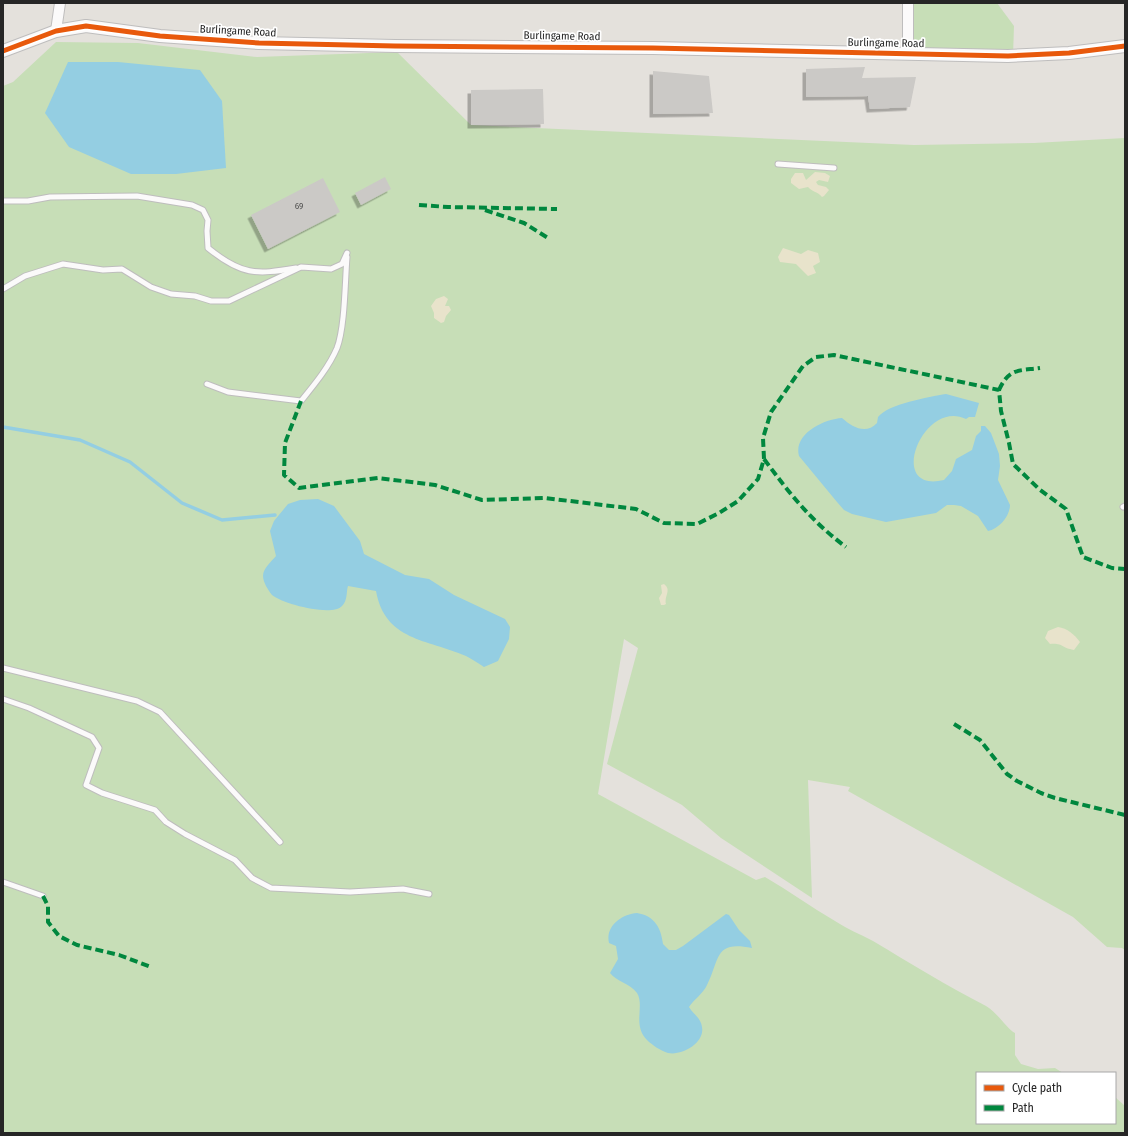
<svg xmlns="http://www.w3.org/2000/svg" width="1128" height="1136" font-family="'Fira Sans Condensed',sans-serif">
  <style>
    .green { fill: #c7deb7 }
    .sand { fill: #e8e3cb }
    .water { fill: #94cee2 }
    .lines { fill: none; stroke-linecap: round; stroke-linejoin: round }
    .stream { stroke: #94cee2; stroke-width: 3.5 }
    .building { fill: #cbc9c6; filter: url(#shadow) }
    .service-casing { stroke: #bebdbd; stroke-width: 7 }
    .minor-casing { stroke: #bebdbd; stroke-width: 12 }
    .tertiary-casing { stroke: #bebdbd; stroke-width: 14 }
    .service { stroke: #fbfafa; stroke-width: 5 }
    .minor { stroke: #fbfafa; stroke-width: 10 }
    .tertiary { stroke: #fbfafa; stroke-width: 12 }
    .quiet { stroke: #00873e; stroke-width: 4; stroke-dasharray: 8 4; stroke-linecap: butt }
    .cycleway-casing { stroke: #fff; stroke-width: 8 }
    .cycleway { stroke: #e8590c; stroke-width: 5 }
    .labels { text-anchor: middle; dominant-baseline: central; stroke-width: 3.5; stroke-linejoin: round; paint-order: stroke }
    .number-label { font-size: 9px; fill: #50504f }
    .street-label { font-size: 11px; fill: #262626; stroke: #fff }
  </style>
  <defs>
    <filter id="shadow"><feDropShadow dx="-3.5" dy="3.5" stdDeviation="0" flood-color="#0004"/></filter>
  </defs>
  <rect width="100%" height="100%" fill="#e4e1dc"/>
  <!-- green -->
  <g class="green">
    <polygon points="910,3 997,3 1014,26 1013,56 910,55"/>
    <path d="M56 42 138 43 257 57 397 52 471 125 914 145 1034 143 1125 138V950L1122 948 1107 947 1073 917 848 791 850 787 808 780 812 898 721 838 682 805 607 764 638 648 624 639 598 794 756 880 765 877C789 891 811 907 835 921 847 929 860 934 873 941 910 963 947 986 986 1006 998 1013 1006 1028 1015 1033V1055L1021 1064 1038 1069 1055 1068 1063 1073H977V1123H1115V1097L1125 1106V1133H3V86L13 82Z"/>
  </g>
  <!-- sand -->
  <g class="sand">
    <path d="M815 172 825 173 830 176 828 182 819 180 816 182 818 185 826 187 829 190 824 196 822 197C817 191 812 192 808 187L799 189 791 183V179L795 173H803L806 180Z"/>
    <polygon points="783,248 801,254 808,250 818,253 820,262 813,266 816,273 808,276 796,264 780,262 778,257"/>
    <polygon points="444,296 448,299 445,306 449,306 451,310 446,316 444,322 441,323 434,318 434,313 431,306 436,299"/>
    <path d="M664 584C672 590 664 596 666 604L664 605H661L659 598 662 593 661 585Z"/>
    <path d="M1058 627C1067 628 1075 635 1080 642L1074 650C1061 648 1064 643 1050 644L1045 638 1048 631Z"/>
  </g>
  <!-- water -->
  <g class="water">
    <polygon points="68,62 118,62 200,70 222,101 226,168 176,174 131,174 69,147 45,113"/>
    <path d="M946 394 979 403 975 417H969L966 419C923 398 885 494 944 480L952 471 956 459 972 450 976 436 981 431V426H985L991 433 999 454 1000 466 998 480 1010 505C1010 516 999 529 988 531L978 516 961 506 954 505H947L936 513 886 522 852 514 844 510 837 502 799 456C793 434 824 419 842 418 852 427 866 435 877 423L878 417C888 404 929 397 946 394Z"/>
    <path d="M318 499 334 506 360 541 364 554 405 575 429 579 454 595 505 619 510 627 509 639 498 661 484 667C478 663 472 659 466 656 427 639 385 641 376 591L348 586C346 592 348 600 342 606 332 617 283 604 272 595 268 590 263 582 263 576 263 568 272 561 276 556L270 531 274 521 288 504 300 500Z"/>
    <path d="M637 913C655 916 661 928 663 944L669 950H676L683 946 726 914 729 915 739 930 750 941 752 948C714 940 720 959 707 985 703 994 694 999 689 1007 693 1014 701 1018 702 1027 705 1043 682 1056 668 1053 661 1051 652 1045 647 1040 632 1025 645 1006 637 993 630 983 617 982 610 973L618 959 616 946 609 943C605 926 622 914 637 913Z"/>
  </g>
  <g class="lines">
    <!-- stream -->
    <polyline class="stream" points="3,427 80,440 130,462 182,503 222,520 275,515"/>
  </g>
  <!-- building -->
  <g class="building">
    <polygon points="865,67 862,78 916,77 910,107 870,109 868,96 806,97 806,69"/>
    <polygon points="653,71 709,76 713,113 653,114"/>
    <polygon points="543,89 544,124 471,125 471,90"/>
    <polygon points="385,177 391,189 361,205 355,193"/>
    <polygon points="323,178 340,212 268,249 251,215"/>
  </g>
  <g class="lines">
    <!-- service casing -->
    <g class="service-casing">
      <g id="service">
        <polyline points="778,164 834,168"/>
        <path d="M3 201H28L50 197 137 196 192 205 203 210 208 220 207 231 208 248C241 275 256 275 296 268"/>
        <polyline points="3,289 25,276 63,264 103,270 122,269 151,287 171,294 195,296 211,301 229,301 301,267 331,269 342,264 347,253"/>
        <path d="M207 384 228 392 301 401C314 385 329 367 337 348 345 327 345 281 347 257"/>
        <polyline points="1123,507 1125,506"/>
        <polyline points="3,668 137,701 160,712 280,842"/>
        <polyline points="3,699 29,708 92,737 99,748 86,785 102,793 155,810 166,822 185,834 235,860 252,878 271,888 350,892 403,889 429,894"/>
        <polyline points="3,882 43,896"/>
      </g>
    </g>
    <!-- minor casing -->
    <g class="minor-casing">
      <g id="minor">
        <polyline points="908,3 908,53"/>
        <polyline points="56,31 60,3"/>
      </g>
    </g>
    <!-- tertiary casing -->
    <g class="tertiary-casing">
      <polyline id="tertiary" points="3,51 56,31 86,26 160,36 259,43 395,46 653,48 1008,56 1069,53 1125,46"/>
    </g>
    <!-- service -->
    <use href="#service" class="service"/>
    <!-- minor -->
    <use href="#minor" class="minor"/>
    <!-- tertiary -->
    <use href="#tertiary" class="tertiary"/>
    <!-- quiet -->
    <g class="quiet">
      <polyline points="419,205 448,207 557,209"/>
      <polyline points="485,210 524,223 548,238"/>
      <path d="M999 390C1009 368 1018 371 1040 368"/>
      <polyline points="301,401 285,443 284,475 299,488 378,478 435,485 482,500 545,498 636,509 664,523 697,524 719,513 738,501 758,479 764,459 763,438 771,412 803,366 816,357 834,355 999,390 1001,411 1009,443 1013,464 1039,489 1066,509 1083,557 1112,568 1125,569"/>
      <path d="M764 459C790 494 811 521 846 547"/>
      <polyline points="954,724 980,740 1007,774 1017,781 1041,793 1055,798 1125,815"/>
      <polyline points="43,896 48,906 48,922 59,936 77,945 119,955 151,967"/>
    </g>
    <!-- cycleway casing -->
    <g class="cycleway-casing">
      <polyline id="cycleway" points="3,51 56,31 86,26 160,36 259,43 395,46 653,48 1008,56 1069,53 1125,46"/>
    </g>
    <!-- cycleway -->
    <use href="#cycleway" class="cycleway"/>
  </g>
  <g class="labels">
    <!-- number labels -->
    <g class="number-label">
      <text x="299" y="206">69</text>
    </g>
    <!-- street labels -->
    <g class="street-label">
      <text transform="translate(238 31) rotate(3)">Burlingame Road</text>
      <text transform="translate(562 36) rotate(1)">Burlingame Road</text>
      <text transform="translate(886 43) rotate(1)">Burlingame Road</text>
    </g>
  </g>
  <!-- border -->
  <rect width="1128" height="1136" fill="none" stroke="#262626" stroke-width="8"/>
  <!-- legend -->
  <rect x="976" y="1072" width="140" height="52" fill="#ffffff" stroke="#a8a8a8"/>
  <rect x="984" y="1085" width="20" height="6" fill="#e8590c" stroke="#a8a8a8"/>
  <text x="1012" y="1092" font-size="12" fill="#262626">Cycle path</text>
  <rect x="984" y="1105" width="20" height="6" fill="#00873e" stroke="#a8a8a8"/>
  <text x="1012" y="1112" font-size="12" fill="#262626">Path</text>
</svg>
